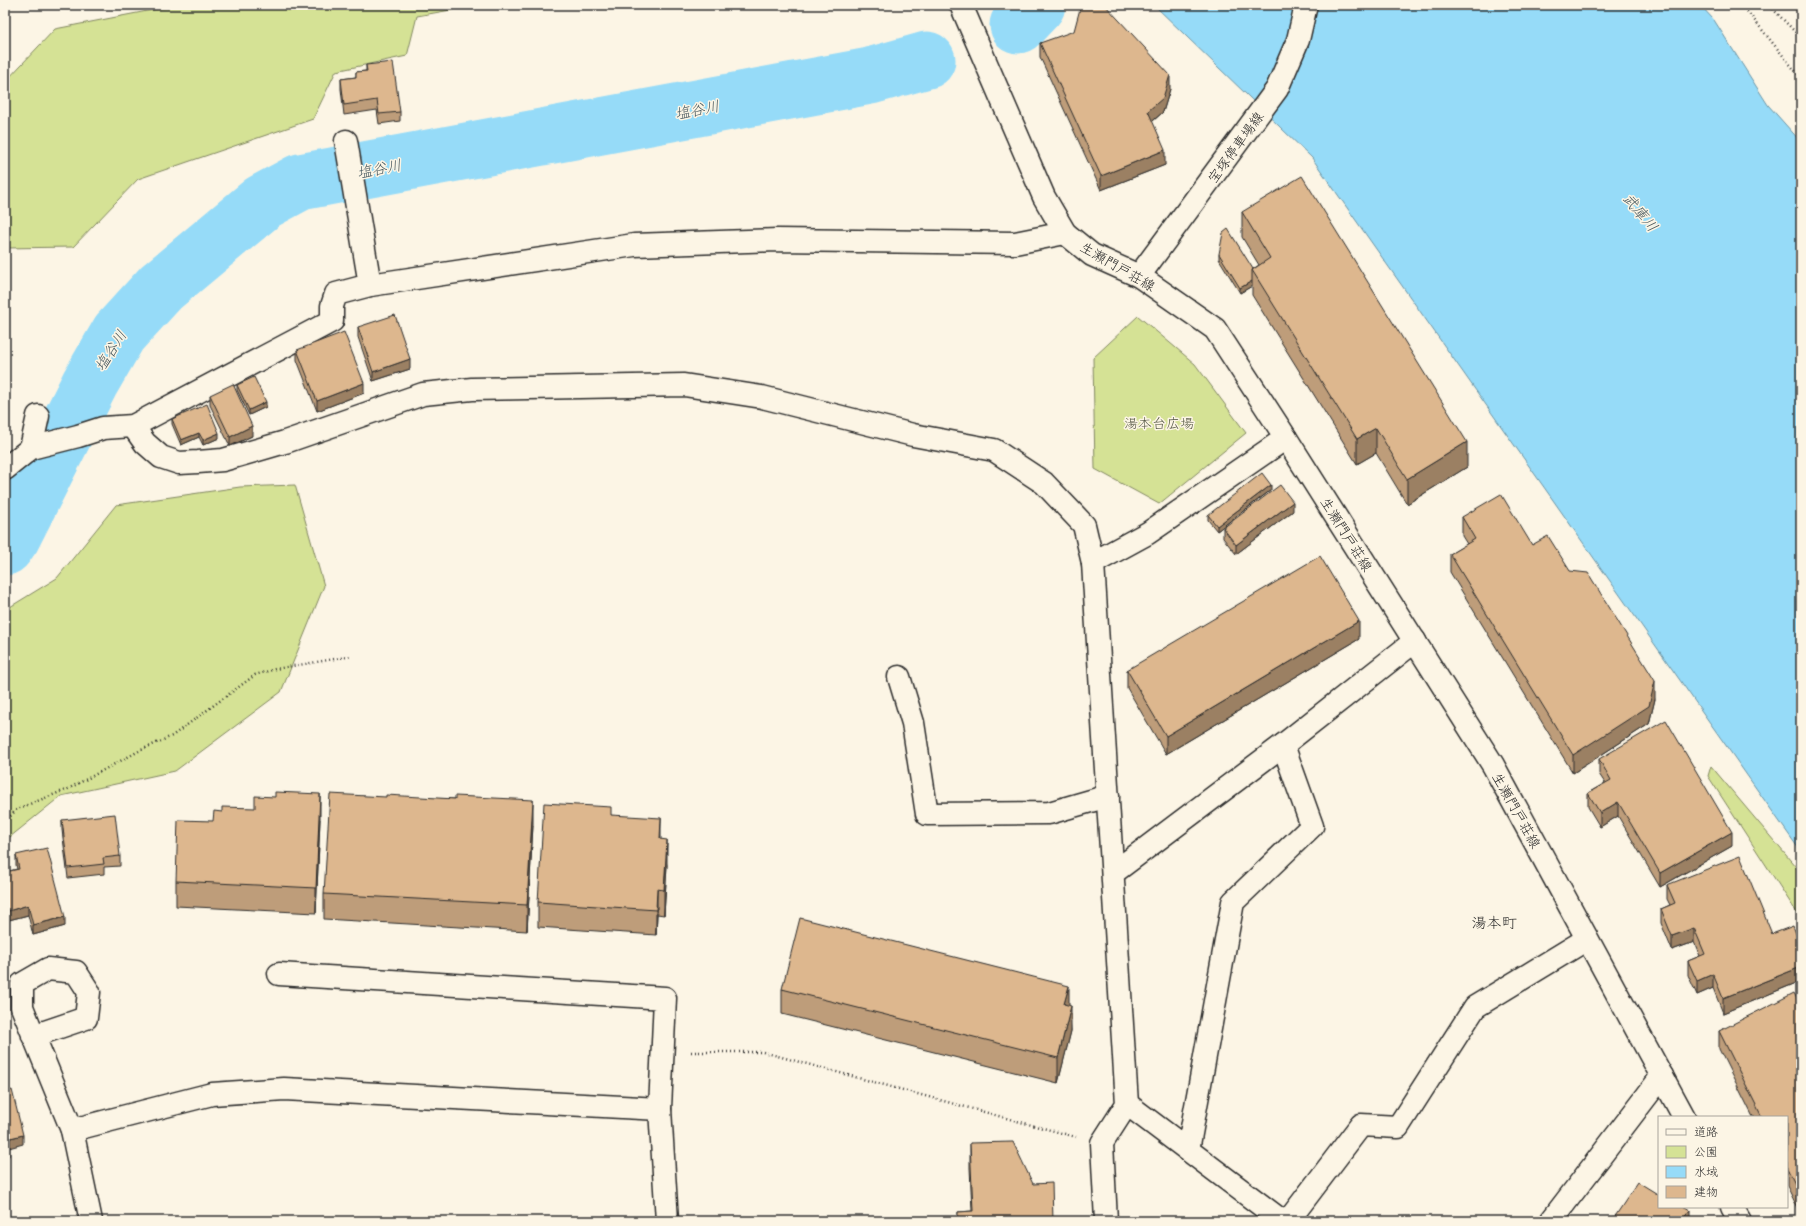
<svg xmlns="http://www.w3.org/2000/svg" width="1806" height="1226" font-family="Mali,'Klee One',sans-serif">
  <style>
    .green { fill: #d5e295; stroke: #808660 }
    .water { fill: #96dbf8; stroke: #6b95a6 }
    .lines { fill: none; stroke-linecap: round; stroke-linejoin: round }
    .river { stroke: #96dbf8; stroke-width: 57 }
    .street-casing { stroke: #2b2b2b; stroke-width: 25 }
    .secondary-casing { stroke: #2b2b2b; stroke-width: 25 }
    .path { stroke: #2b2b2b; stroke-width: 2.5; stroke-dasharray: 1 3; stroke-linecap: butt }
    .street { stroke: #fcf5e5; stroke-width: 22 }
    .secondary { stroke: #fcf5e5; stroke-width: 22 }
    .wall { fill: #be9d7a; stroke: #2b2b2b }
    .shaded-wall { fill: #9b8063; stroke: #2b2b2b }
    .building { fill: #ddb78e; stroke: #2b2b2b }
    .labels { text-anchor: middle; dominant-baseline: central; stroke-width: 3; stroke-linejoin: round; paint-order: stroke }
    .street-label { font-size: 14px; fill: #2b2b2b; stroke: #fcf5e5 }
    .park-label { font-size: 14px; fill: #565946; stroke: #fcf5e5 }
    .water-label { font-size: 15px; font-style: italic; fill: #46575e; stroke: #fcf5e5 }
    .neighbourhood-label { font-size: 15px; fill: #2b2b2b; stroke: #fcf5e5 }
  </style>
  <rect width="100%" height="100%" fill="#fcf5e5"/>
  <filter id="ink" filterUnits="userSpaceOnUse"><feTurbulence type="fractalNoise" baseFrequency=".025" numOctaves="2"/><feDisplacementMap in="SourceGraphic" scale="8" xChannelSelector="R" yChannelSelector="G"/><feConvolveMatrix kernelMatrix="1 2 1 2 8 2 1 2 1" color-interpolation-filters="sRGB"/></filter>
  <g filter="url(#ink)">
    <!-- green -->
    <g class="green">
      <polygon points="178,5 479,5 417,16 407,56 336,71 313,119 138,179 73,247 5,248 5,82 55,29"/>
      <polygon points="1138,316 1195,364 1246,433 1159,504 1095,469 1093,358"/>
      <polygon points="295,485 324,586 281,692 175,771 61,796 5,841 5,610 57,578 116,505 240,487"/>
      <polygon points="1711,766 1801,873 1801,919 1708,776"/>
    </g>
    <!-- water -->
    <polygon class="water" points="1154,5 1700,5 1714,20 1768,105 1801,142 1801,852 1312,158"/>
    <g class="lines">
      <!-- river -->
      <g class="river">
        <polyline points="1018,25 1037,5"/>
        <polyline points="5,547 12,537 90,383 119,333 161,287 263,202 300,182 870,76 927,60"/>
      </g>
      <!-- street casing -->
      <g class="street-casing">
        <g id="street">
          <polyline points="346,141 370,285"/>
          <polyline points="133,426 145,443 161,457 179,463 198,462 223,460 285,442 423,394 472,389 684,385 762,397 913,435 994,450 1044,483 1084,525 1093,563 1127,1104 1102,1143 1106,1221"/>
          <polyline points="31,448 38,416"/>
          <polyline points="5,469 31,448 78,436 103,428 133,426 332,321 332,306 336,294 370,285 634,245 777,240 1015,243 1065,233"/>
          <polyline points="1093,563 1148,533 1286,438"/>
          <polyline points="899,677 913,723 927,814 1049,813 1108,796"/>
          <polyline points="1113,873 1283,745 1415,641"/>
          <polyline points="279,974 665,998 660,1109 667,1221"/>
          <polyline points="33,1036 86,1018 89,992 76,972 48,969 22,984 22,1007 72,1130 91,1221"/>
          <polyline points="1127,1104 1282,1221"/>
          <polyline points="72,1130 212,1094 284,1089 660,1109"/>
          <polyline points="1188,1150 1233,902 1312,826 1283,745"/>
          <polyline points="1288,1221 1361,1125 1398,1127 1475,1007 1587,939"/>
          <polyline points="1551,1221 1662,1076"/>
        </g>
      </g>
      <!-- secondary casing -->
      <g class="secondary-casing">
        <g id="secondary">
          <polyline points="961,5 1044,197 1065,233 1092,255 1139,276 1215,329 1286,438 1493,765 1684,1117"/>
          <polyline points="1139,276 1277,89 1298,40 1306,5"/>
          <polyline points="1732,1207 1740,1221"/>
        </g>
      </g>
      <!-- path -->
      <g class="path">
        <polyline points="1742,5 1801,78"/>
        <polyline points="1771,5 1773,9 1801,38"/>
        <polyline points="1794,5 1801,12"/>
        <polyline points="5,822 17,809 68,789 139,751 172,736 255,675 275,669 352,656"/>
        <polyline points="691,1052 763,1052 1076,1137"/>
      </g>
      <!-- street -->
      <use href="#street" class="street"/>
      <!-- secondary -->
      <use href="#secondary" class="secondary"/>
    </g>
    <!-- wall -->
    <g class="wall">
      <polygon points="1040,43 1170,89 1163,112 1152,122 1165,165 1101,190 1040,57"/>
      <polygon points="366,65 400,112 400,121 379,124 377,110 344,115 341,89 341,79 356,77 356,72 366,71"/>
      <polygon points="1242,212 1467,467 1407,504 1376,453 1357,464 1252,295 1252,286 1240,293 1219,259 1219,254 1253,269 1259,265 1242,237"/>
      <polygon points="358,327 410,369 373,381 358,337"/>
      <polygon points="297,350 364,393 317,411 297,360"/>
      <polygon points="237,385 266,407 249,415 237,390"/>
      <polygon points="210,395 252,436 230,446 210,405"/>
      <polygon points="172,419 219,438 203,445 199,437 181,445 172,424"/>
      <polygon points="1271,490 1217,531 1208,520 1208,515"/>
      <polygon points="1293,511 1236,554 1223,538 1223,528"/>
      <polygon points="1462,517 1532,545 1570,571 1655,699 1649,724 1573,773 1450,572 1450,554 1467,544 1462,536"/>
      <polygon points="1359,639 1166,754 1127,688 1127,670"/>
      <polygon points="1599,759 1732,846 1660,887 1618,816 1600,827 1588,807 1588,793 1605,783 1599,774"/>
      <polygon points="386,797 455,799 533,825 527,931 324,919 324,894"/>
      <polygon points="611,815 661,839 667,865 664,915 657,914 656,935 538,927 538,902"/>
      <polygon points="320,819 316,913 176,906 176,881"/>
      <polygon points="62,820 120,856 120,866 104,867 104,874 68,878 62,830"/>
      <polygon points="16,855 65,926 33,935 28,915 5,921 5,872 17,869 16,865"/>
      <polygon points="1667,885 1772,934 1801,946 1801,981 1723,1013 1713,988 1697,995 1688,975 1688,961 1700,956 1694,942 1672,950 1661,923 1661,909 1670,905 1667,899"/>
      <polygon points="782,989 1069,1005 1071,1031 1058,1083 782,1014"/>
      <polygon points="1801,1007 1801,1215 1787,1186 1787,1117 1753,1117 1719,1049 1719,1031"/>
      <polygon points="970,1143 1033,1184 1053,1221 958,1221 958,1212 972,1211 970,1168"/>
    </g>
    <!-- shaded-wall -->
    <g class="shaded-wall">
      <polygon points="1170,75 1170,89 1163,112 1148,125 1148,111"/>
      <polygon points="1165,150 1165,165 1101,190 1101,176"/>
      <polygon points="1252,281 1252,286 1240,293 1240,288"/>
      <polygon points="410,359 410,369 373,381 373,372"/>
      <polygon points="364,383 364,393 317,411 317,401"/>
      <polygon points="266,402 266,407 249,415 249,410"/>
      <polygon points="252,426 252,436 230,446 230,437"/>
      <polygon points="1376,428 1376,453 1357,464 1357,439"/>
      <polygon points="199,433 199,437 181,445 181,440"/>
      <polygon points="219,433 219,438 203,445 203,440"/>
      <polygon points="1467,442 1467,467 1407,504 1407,479"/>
      <polygon points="1271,485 1271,490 1217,531 1217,526"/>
      <polygon points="1293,502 1293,511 1236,554 1236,545"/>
      <polygon points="1359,621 1359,639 1166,754 1166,736"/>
      <polygon points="1655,681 1655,699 1649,724 1573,773 1573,755"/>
      <polygon points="320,794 320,819 316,913 316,888"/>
      <polygon points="533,800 533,825 527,931 527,905"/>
      <polygon points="1618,802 1618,816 1600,827 1600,813"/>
      <polygon points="661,818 661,843 660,839"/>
      <polygon points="1732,832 1732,846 1660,887 1660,873"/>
      <polygon points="667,840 667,865 664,915 664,890"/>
      <polygon points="657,889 657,914 656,935 656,910"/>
      <polygon points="28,905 28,915 5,921 5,912"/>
      <polygon points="65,917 65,926 33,935 33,925"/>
      <polygon points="1694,928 1694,942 1672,950 1672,936"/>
      <polygon points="1801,967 1801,981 1723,1013 1723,998"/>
      <polygon points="1713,974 1713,988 1697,995 1697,981"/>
      <polygon points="1069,986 1069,1011 1064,1004"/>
      <polygon points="1071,1006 1071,1031 1058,1083 1058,1058"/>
      <polygon points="23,1135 23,1144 9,1148 9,1156 5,1157 5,1148 6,1139"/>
      <polygon points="1690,1210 1690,1221 1683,1221 1683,1219"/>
    </g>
    <!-- building -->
    <g class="building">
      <polygon points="1081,5 1105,5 1170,75 1163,98 1148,111 1165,150 1101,176 1040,43 1074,31"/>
      <polygon points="393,62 400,112 379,114 377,100 344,105 341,79 356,77 356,72 367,71 366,65"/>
      <polygon points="1302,176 1467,442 1407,479 1376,428 1357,439 1252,270 1270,258 1242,212"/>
      <polygon points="1228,229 1253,269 1252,270 1252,281 1240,288 1219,254 1223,233"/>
      <polygon points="395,315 410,359 373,372 358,327"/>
      <polygon points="344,332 364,383 317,401 297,350"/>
      <polygon points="254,377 266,402 249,410 237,385"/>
      <polygon points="233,384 252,426 230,437 210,395"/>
      <polygon points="207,404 219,433 203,440 199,433 181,440 172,419"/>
      <polygon points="1262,473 1271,485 1217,526 1208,515"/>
      <polygon points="1280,485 1293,502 1236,545 1223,528"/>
      <polygon points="1501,494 1532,545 1548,536 1570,571 1588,573 1655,681 1649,706 1573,755 1450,554 1475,539 1462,517"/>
      <polygon points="1320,556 1359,621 1166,736 1127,670"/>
      <polygon points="1666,720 1732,832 1660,873 1618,802 1600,813 1588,793 1611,780 1599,759"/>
      <polygon points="275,792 320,794 316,888 176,881 178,820 213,821 214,811 222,812 222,807 255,808 255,796 275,797"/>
      <polygon points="330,794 386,797 386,795 455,799 455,796 533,800 527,905 324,894"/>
      <polygon points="544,803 611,807 611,815 661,818 660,839 667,840 664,890 657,889 656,910 538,902"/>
      <polygon points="115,814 120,856 103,858 104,864 68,868 62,820"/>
      <polygon points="47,848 65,917 33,925 28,905 5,912 5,872 19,869 16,855"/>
      <polygon points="1740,856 1772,934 1793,926 1801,946 1801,967 1723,998 1713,974 1697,981 1688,961 1705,954 1694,928 1672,936 1661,909 1675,903 1667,885"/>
      <polygon points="800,918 1069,986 1064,1004 1071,1006 1058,1058 782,989"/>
      <polygon points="1794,993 1801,1007 1801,1196 1787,1168 1787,1117 1762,1117 1719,1031"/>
      <polygon points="12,1090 23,1135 6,1139 9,1147 5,1148 5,1092"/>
      <polygon points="1013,1142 1033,1184 1052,1183 1053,1221 958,1221 958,1212 973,1211 970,1143"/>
      <polygon points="1638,1182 1659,1195 1659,1207 1685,1207 1690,1210 1683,1219 1685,1221 1612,1221"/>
    </g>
  </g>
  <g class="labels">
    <!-- street labels -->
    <g class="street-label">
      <text transform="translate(1235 147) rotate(-54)">宝塚停車場線</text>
      <text transform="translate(1118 266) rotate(30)">生瀬門戸荘線</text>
      <text transform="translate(1347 534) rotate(58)">生瀬門戸荘線</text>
      <text transform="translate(1517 810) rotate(61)">生瀬門戸荘線</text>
    </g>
    <!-- park labels -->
    <g class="park-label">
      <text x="1159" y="422">湯本台広場</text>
    </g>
    <!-- water labels -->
    <g class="water-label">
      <text transform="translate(697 109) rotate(-11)">塩谷川</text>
      <text transform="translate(379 168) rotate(-11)">塩谷川</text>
      <text transform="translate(1641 212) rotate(50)">武庫川</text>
      <text transform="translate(110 350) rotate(-57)">塩谷川</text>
    </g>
    <!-- neighbourhood labels -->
    <g class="neighbourhood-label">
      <text x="1494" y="922">湯本町</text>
    </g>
  </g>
  <!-- margin -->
  <rect width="1806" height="1226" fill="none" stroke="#fcf5e5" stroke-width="20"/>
  <rect x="10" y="10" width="1786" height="1206" fill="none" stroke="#2b2b2b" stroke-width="1.5" filter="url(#ink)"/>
  <!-- legend -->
  <rect x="1658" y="1116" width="130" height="92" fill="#fcf5e5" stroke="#a8a49b"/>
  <rect x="1666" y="1129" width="20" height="6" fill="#fcf5e5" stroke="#a8a49b"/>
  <text x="1694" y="1136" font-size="12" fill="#2b2b2b">道路</text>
  <rect x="1666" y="1146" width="20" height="12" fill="#d5e295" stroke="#a8a49b"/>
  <text x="1694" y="1156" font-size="12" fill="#2b2b2b">公園</text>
  <rect x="1666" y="1166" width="20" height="12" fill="#96dbf8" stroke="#a8a49b"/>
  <text x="1694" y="1176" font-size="12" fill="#2b2b2b">水域</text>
  <rect x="1666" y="1186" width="20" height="12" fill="#ddb78e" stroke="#a8a49b"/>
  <text x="1694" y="1196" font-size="12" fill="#2b2b2b">建物</text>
</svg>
